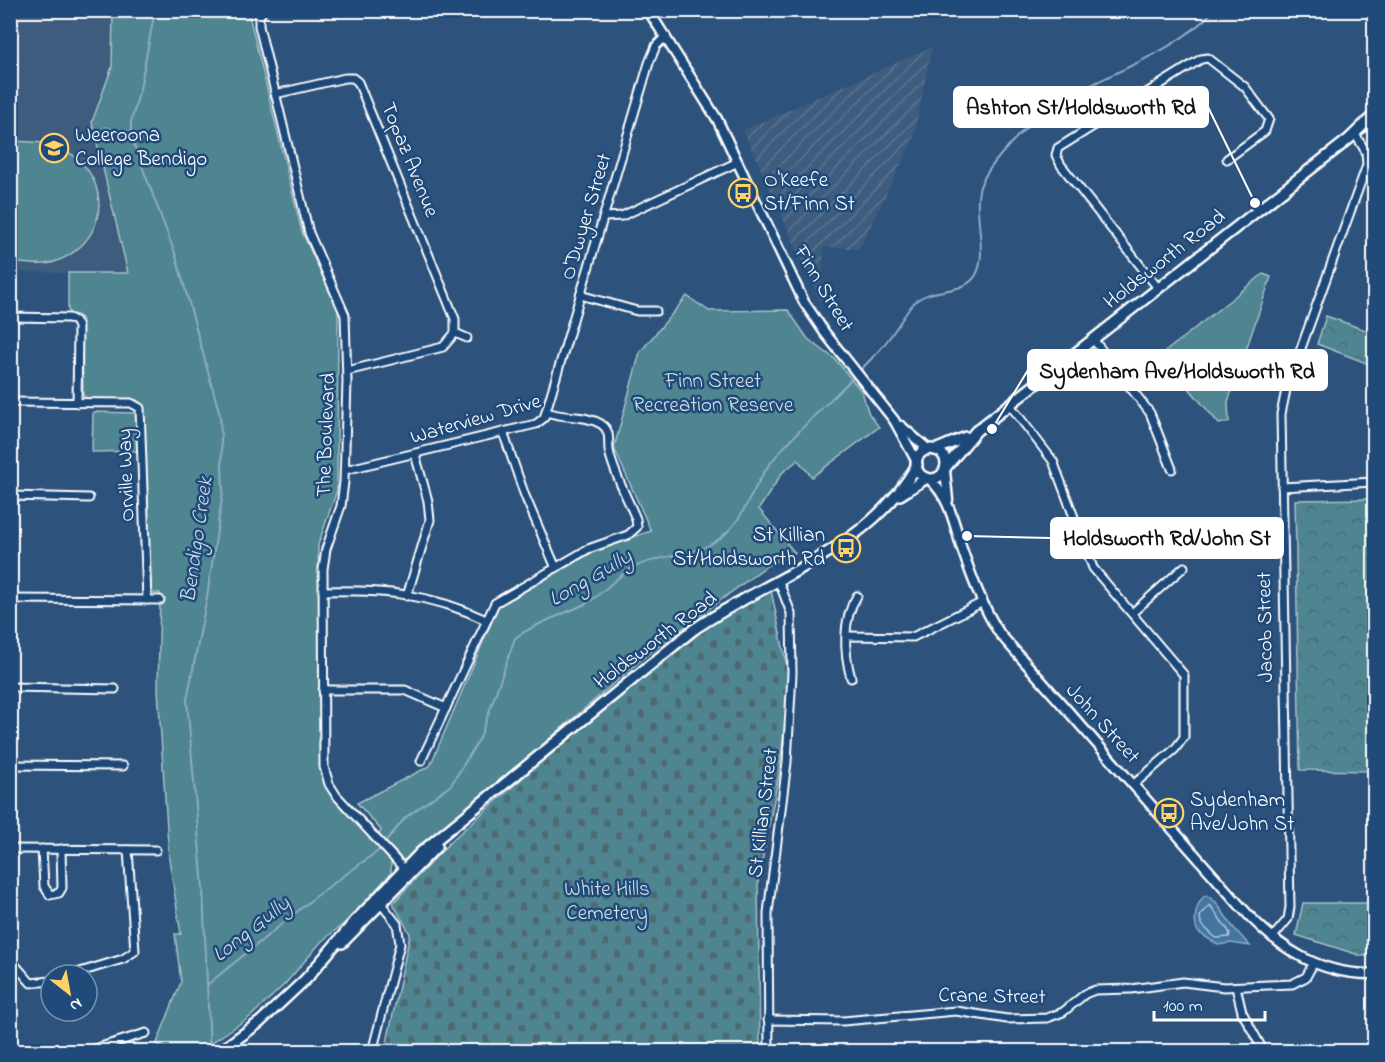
<svg xmlns="http://www.w3.org/2000/svg" width="1385" height="1062" font-family="'Indie Flower',sans-serif">
  <style>
    .built { fill: #3e5c7e }
    .industrial { fill: url(#industrial-furrows) }
    .green { fill: #4f8491; stroke: #a7c2c8; stroke-width: 1.5 }
    .forest { fill: url(#forest-crowns); stroke: #a7c2c8; stroke-width: 1.5 }
    .cemetery { fill: url(#cemetery-stones); stroke: #a7c2c8; stroke-width: 1.5 }
    .water { fill: #42749f; stroke: #8eacc5; stroke-width: 1.5 }
    .lines { fill: none; stroke-linecap: round; stroke-linejoin: round }
    .shore { stroke: #b3c7d9; stroke-width: 1.5 }
    .stream { stroke: #8eacc5; stroke-width: 2 }
    .minor-casing { stroke: #fff; stroke-width: 11 }
    .tertiary-casing { stroke: #fff; stroke-width: 13 }
    .secondary-casing { stroke: #fff; stroke-width: 14 }
    .minor { stroke: #1f4a7a; stroke-width: 7 }
    .tertiary { stroke: #1f4a7a; stroke-width: 8 }
    .secondary { stroke: #1f4a7a; stroke-width: 9 }
    .labels { text-anchor: middle; dominant-baseline: central; stroke-width: 5; stroke-linejoin: round; paint-order: stroke }
    .poi-label { font-size: 21px; fill: #fff; stroke: #1f4a7a; text-anchor: start }
    .street-label { font-size: 21px; fill: #fff; stroke: #1f4a7a }
    .park-label { font-size: 21px; fill: #d3e0e4; stroke: #1f4a7a }
    .water-label { font-size: 22px; font-style: italic; fill: #d0dce7; stroke: #1f4a7a }
    .leader { fill: none; stroke: #fff; stroke-width: 2 }
    .callout-dot { fill: #fff; stroke: #1f4a7a; stroke-width: 2 }
    .callout { fill: #fff; stroke: #fff; stroke-width: 2 }
    .callout-label { font-size: 22px; text-anchor: middle; font-weight: bold; fill: #111 }
  </style>
  <defs>
    <pattern id="industrial-furrows" width="10" height="10" patternUnits="userSpaceOnUse" patternTransform="scale(1.5)"><rect width="10" height="10" fill="#3e5c7e"/><path d="M-1 1l2-2M0 10L10 0M9 11l2-2" fill="none" stroke="#5b7491"/></pattern>
    <pattern id="forest-crowns" width="20" height="18" patternUnits="userSpaceOnUse" patternTransform="scale(1.5)"><rect width="20" height="18" fill="#4f8491"/><path d="M2 6a3 3 0 1 1 6 0M12 15a3 3 0 1 1 6 0" fill="none" stroke="#4e6b72"/></pattern>
    <pattern id="cemetery-stones" width="16" height="16" patternUnits="userSpaceOnUse" patternTransform="scale(1.5)"><rect width="16" height="16" fill="#4f8491"/><path d="M2 7V4a2 2 0 0 1 4 0v3zM10 15v-3a2 2 0 0 1 4 0v3z" fill="#4e6b72"/></pattern>
  </defs>
  <rect width="100%" height="100%" fill="#2d527c"/>
  <filter id="ink" filterUnits="userSpaceOnUse"><feTurbulence type="fractalNoise" baseFrequency=".0167" numOctaves="2"/><feDisplacementMap in="SourceGraphic" scale="12" xChannelSelector="R" yChannelSelector="G"/><feConvolveMatrix kernelMatrix="1 2 1 2 8 2 1 2 1" color-interpolation-filters="sRGB"/></filter>
  <g filter="url(#ink)">
    <!-- built -->
    <polygon class="built" points="11,11 113,11 112,67 92,122 128,274 11,272"/>
    <!-- industrial -->
    <polygon class="industrial" points="932,47 913,140 859,249 824,247 821,303 743,130"/>
    <!-- green -->
    <g class="green">
      <polygon points="113,11 248,11 302,232 338,310 337,490 318,545 321,768 332,795 391,861 391,873 351,918 322,941 285,984 250,1017 199,1051 161,1051 157,1043 181,982 175,934 181,934 169,859 158,690 160,593 152,593 150,588 144,406 137,400 88,399 83,395 82,320 78,315 70,314 68,309 68,273 128,273 92,122 112,67"/>
      <path d="M10 141C25 142 43 141 56 146 112 168 114 239 57 261 42 267 25 263 11 262Z"/>
      <polygon points="1263,274 1271,277 1228,402 1229,422 1219,424 1161,355"/>
      <polygon points="687,296 709,311 788,310 808,339 835,359 862,392 869,414 879,427 812,477 798,460 782,473 759,509 795,553 768,565 647,655 409,859 403,860 379,835 381,830 357,803 430,766 499,605 600,548 651,531 614,448 640,352"/>
      <polygon points="93,412 136,413 139,451 92,452"/>
    </g>
    <!-- forest -->
    <g class="forest">
      <polygon points="1326,316 1374,333 1374,366 1317,344"/>
      <polygon points="1374,499 1374,771 1300,770 1295,500"/>
      <polygon points="1303,903 1374,903 1374,955 1362,956 1296,935"/>
    </g>
    <!-- cemetery -->
    <polygon class="cemetery" points="771,590 790,681 779,774 758,882 760,1051 385,1052 410,934 393,903 451,841 535,767 707,625"/>
    <!-- water -->
    <path class="water" d="M1206 895 1216 902 1233 927 1250 946 1231 943 1218 945 1198 932C1192 921 1196 902 1206 895Z"/>
    <g class="lines">
      <!-- shore -->
      <polygon class="shore" points="1210,905 1230,933 1229,937 1216,938 1201,924 1200,916"/>
      <!-- stream -->
      <g class="stream">
        <polyline points="155,10 140,89 131,122 131,137 176,256 220,415 223,491 207,597 187,700 203,889 210,1052"/>
        <polyline points="105,127 131,136"/>
        <path d="M207 985 320 893 378 851 406 817 451 785 480 738 515 638C537 622 563 615 587 603 604 593 617 575 635 567 662 553 693 558 719 539 746 520 752 485 772 461 806 420 848 386 883 346 894 333 902 318 912 305 927 287 955 295 971 281 993 262 970 210 981 184 988 167 1014 139 1028 126 1080 77 1166 64 1214 10"/>
      </g>
      <!-- minor casing -->
      <g class="minor-casing">
        <g id="minor">
          <polyline points="264,10 259,16 259,26 309,233 345,315 347,381 344,482 341,506 326,549 323,569 324,767 329,784 336,795 406,871"/>
          <polyline points="275,94 345,78 353,78 358,82 455,319 455,333 443,347 347,371"/>
          <polyline points="605,217 622,216 738,162"/>
          <polyline points="1158,288 1061,165 1056,155 1058,148 1201,59 1208,58 1245,87 1269,119 1265,131 1227,159"/>
          <polyline points="580,295 637,311 656,311"/>
          <polyline points="10,317 69,318 75,321 78,327 77,403"/>
          <polyline points="455,333 467,338"/>
          <polyline points="1093,339 1150,413 1172,469"/>
          <polyline points="10,402 131,403 140,408 147,600"/>
          <polyline points="1010,405 1053,461 1093,568 1184,675 1184,737 1175,749 1133,785"/>
          <polyline points="503,432 525,496 556,568"/>
          <polyline points="345,470 536,424 544,418 649,63 656,46 666,36"/>
          <polyline points="1282,487 1374,482"/>
          <polyline points="10,496 89,498"/>
          <path d="M323 591C384 590 429 593 486 620"/>
          <polyline points="407,596 430,520 428,501 415,454"/>
          <polyline points="10,599 160,600"/>
          <polyline points="1132,613 1184,567"/>
          <polyline points="847,636 913,637 983,602"/>
          <path d="M851 678C844 653 842 619 857 596"/>
          <polyline points="10,687 115,689"/>
          <polyline points="323,690 405,690 446,708"/>
          <path d="M421 761 495 603 588 549 628 535 637 527 636 519C628 499 612 470 609 450 608 439 611 431 601 424 585 414 564 419 547 412"/>
          <polyline points="10,765 123,766"/>
          <polyline points="10,849 156,850"/>
          <polyline points="42,849 44,886 50,895 59,893 62,888 61,849"/>
          <polyline points="1272,938 1288,919 1290,907 1281,414 1286,390 1367,165 1366,152 1355,134"/>
          <polyline points="10,959 31,983 51,981"/>
          <polyline points="70,975 123,959 135,951 128,850"/>
          <polyline points="1236,987 1242,1012 1264,1052"/>
          <polyline points="768,1020 843,1021 956,1011 1007,1019 1047,1018 1063,1012 1085,994 1095,990 1131,989 1183,982 1224,987 1292,984 1306,977 1313,964"/>
          <polyline points="84,1052 146,1033"/>
          <polyline points="372,1052 400,944 397,924 378,900"/>
          <polyline points="769,1052 768,913 787,762 792,674 791,613 779,582"/>
        </g>
      </g>
      <!-- tertiary casing -->
      <g class="tertiary-casing">
        <g id="tertiary">
          <polyline points="648,10 717,119 804,302 825,333 894,420 917,462"/>
          <polyline points="901,426 929,450"/>
          <polyline points="945,471 948,500"/>
          <path d="M929 479C950 497 954 524 962 549 972 578 983 608 1000 634L1242 908C1278 948 1319 975 1374 974"/>
        </g>
      </g>
      <!-- secondary casing -->
      <g class="secondary-casing">
        <g id="secondary">
          <circle cx="931" cy="464" r="15"/>
          <polyline points="935,450 966,437"/>
          <polyline points="946,467 976,431 1349,139 1374,115"/>
          <polyline points="900,495 927,478"/>
          <polyline points="342,943 437,846"/>
          <path d="M305 980 356 920 420 853 693 630C768 578 870 550 917 465"/>
          <polyline points="219,1052 260,1022 309,976"/>
        </g>
      </g>
      <!-- minor -->
      <use href="#minor" class="minor"/>
      <!-- tertiary -->
      <use href="#tertiary" class="tertiary"/>
      <!-- secondary -->
      <use href="#secondary" class="secondary"/>
    </g>
  </g>
  <!-- icons -->
  <defs>
    <g id="school-ring" transform="scale(1.5)"><circle r="9.5" fill="#1f4a7a" stroke="#ffd166" stroke-width="1.5"/><path d="M0-5L7-2L0 1L-7-2ZM-4 1L0 2.5L4 1V4Q0 6-4 4Z" fill="#ffd166"/></g>
    <g id="bus-ring" transform="scale(1.5)"><circle r="9.5" fill="#1f4a7a" stroke="#ffd166" stroke-width="1.5"/><path d="M-5-6H5V4H4V6H2V4H-2V6H-4V4H-5ZM-3.5-4V0h7V-4ZM-3.5 1.2v1.5H-2V1.2ZM2 1.2v1.5H3.5V1.2Z" fill="#ffd166"/></g>
  </defs>
  <g fill-rule="evenodd">
    <use href="#school-ring" x="54" y="148"/>
    <use href="#bus-ring" x="743" y="193"/>
    <use href="#bus-ring" x="846" y="548"/>
    <use href="#bus-ring" x="1169" y="813"/>
  </g>
  <g class="labels">
    <!-- poi labels -->
    <g class="poi-label">
      <text x="75" y="136">Weeroona<tspan x="75" dy="24">College Bendigo</tspan></text>
      <text x="764" y="181">O'Keefe<tspan x="764" dy="24">St/Finn St</tspan></text>
      <text x="825" y="536" text-anchor="end">St Killian<tspan x="825" dy="24">St/Holdsworth Rd</tspan></text>
      <text x="1190" y="801">Sydenham<tspan x="1190" dy="24">Ave/John St</tspan></text>
    </g>
    <!-- street labels -->
    <g class="street-label">
      <text transform="translate(409 160) rotate(68)">Topaz Avenue</text>
      <text transform="translate(587 217) rotate(-73)">O'Dwyer Street</text>
      <text transform="translate(1165 260) rotate(-38)">Holdsworth Road</text>
      <text transform="translate(823 289) rotate(59)">Finn Street</text>
      <text transform="translate(476 420) rotate(-16)">Waterview Drive</text>
      <text transform="translate(327 435) rotate(-88)">The Boulevard</text>
      <text transform="translate(127 475) rotate(-92)">Orville Way</text>
      <text transform="translate(1266 627) rotate(-91)">Jacob Street</text>
      <text transform="translate(656 641) rotate(-37)">Holdsworth Road</text>
      <text transform="translate(1102 724) rotate(48)">John Street</text>
      <text transform="translate(764 813) rotate(-83)">St Killian Street</text>
      <text transform="translate(992 997) rotate(1)">Crane Street</text>
    </g>
    <!-- park labels -->
    <g class="park-label">
      <text x="713" y="382">Finn Street<tspan x="713" dy="24">Recreation Reserve</tspan></text>
      <text x="607" y="890">White Hills<tspan x="607" dy="24">Cemetery</tspan></text>
    </g>
    <!-- water labels -->
    <g class="water-label">
      <text transform="translate(198 540) rotate(-82)">Bendigo Creek</text>
      <text transform="translate(591 579) rotate(-30)">Long Gully</text>
      <text transform="translate(252 930) rotate(-38)">Long Gully</text>
    </g>
  </g>
  <!-- callouts -->
  <path class="leader" d="M1255 203L1208 107M992 429L1028 370M967 536L1051 538"/>
  <g class="callout-dot">
    <circle cx="1255" cy="203" r="6"/>
    <circle cx="992" cy="429" r="6"/>
    <circle cx="967" cy="536" r="6"/>
  </g>
  <g class="callout">
    <rect x="954" y="87" width="254" height="40" rx="6"/>
    <rect x="1028" y="350" width="299" height="40" rx="6"/>
    <rect x="1051" y="518" width="232" height="40" rx="6"/>
  </g>
  <g class="callout-label">
    <text x="1081" y="114">Ashton St/Holdsworth Rd</text>
    <text x="1177" y="378">Sydenham Ave/Holdsworth Rd</text>
    <text x="1167" y="545">Holdsworth Rd/John St</text>
  </g>
  <!-- margin -->
  <rect width="1385" height="1062" fill="none" stroke="#1f4a7a" stroke-width="36"/>
  <rect x="18" y="18" width="1349" height="1026" fill="none" stroke="#fff" stroke-width="2" filter="url(#ink)"/>
  <!-- north arrow -->
  <g transform="translate(69 993) rotate(149)"><circle r="28" fill="#1f4a7a" stroke="#7992af" stroke-width="1.5"/>
  <path d="M0-4.5L10 22L0 15L-10 22Z" fill="#ffd166"/>
  <text y="-9" font-size="16" font-weight="bold" text-anchor="middle" fill="#ffffff">N</text>
  </g>
  <!-- scale -->
  <path d="M1154 1011v9h111v-9" fill="none" stroke="#ffffff" stroke-width="3"/>
  <text x="1163" y="1011" font-size="18" fill="#ffffff" stroke="#1f4a7a" stroke-width="4.5" paint-order="stroke">100 m</text>
</svg>
